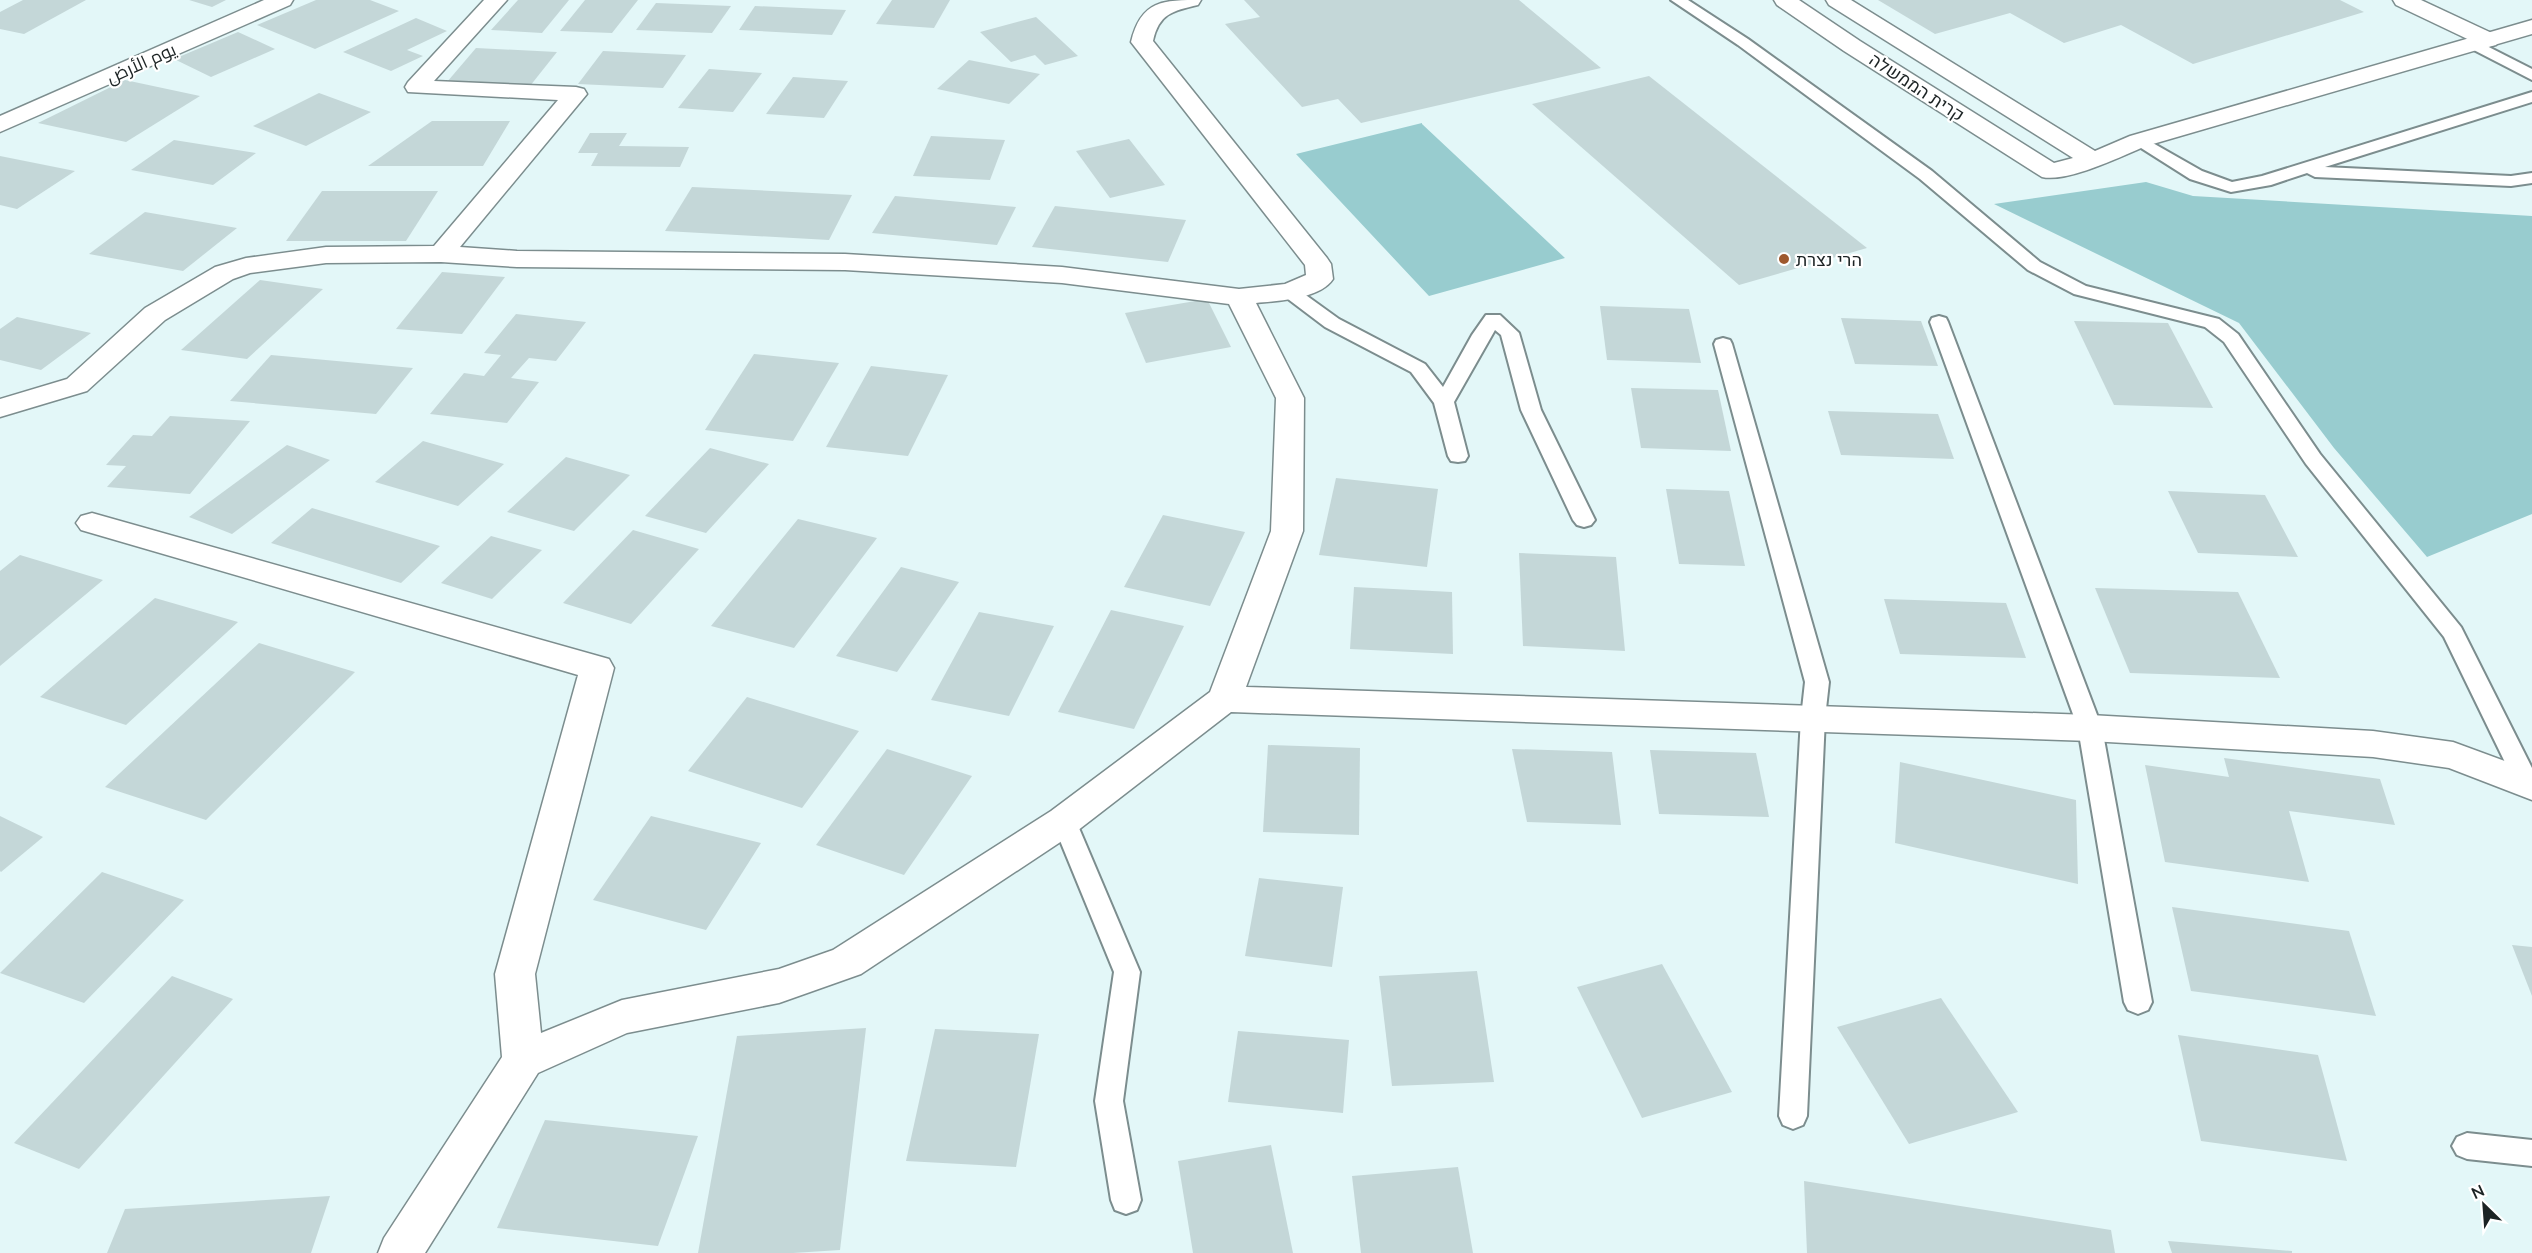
<svg xmlns="http://www.w3.org/2000/svg" width="2532" height="1253" font-family="Mulish,Cairo,Heebo,sans-serif">
  <style>
    .green { fill: #98cccf }
    .building { fill: #c4d7d8 }
    .lines { fill: none; stroke-linecap: round; stroke-linejoin: round }
    .service-casing { stroke: #7c8d8e; stroke-width: 4 }
    .pedestrian-casing { stroke: #7c8d8e; stroke-width: 3 }
    .minor-casing { stroke: #7c8d8e; stroke-width: 3 }
    .service { fill: #fff; fill-rule: evenodd }
    .pedestrian { fill: #fff; fill-rule: evenodd }
    .minor { fill: #fff; fill-rule: evenodd }
    .poi-dot { fill: #9e582d; stroke: #fff; stroke-width: 2 }
    .labels { text-anchor: middle; dominant-baseline: central; stroke-width: 4.5; stroke-linejoin: round; paint-order: stroke }
    .far-street-label { font-size: 18px; fill: #1c2324; stroke: #fff }
    .far-poi-label { font-size: 18px; fill: #1c2324; stroke: #fff; text-anchor: start }
  </style>
  <rect width="100%" height="100%" fill="#e3f7f8"/>
  <!-- green -->
  <g class="green">
    <polygon points="1422,123 1422,124 1565,258 1429,296 1296,154"/>
    <polygon points="2146,182 2193,196 2532,216 2532,514 2427,557 2334,448 2239,323 1994,204"/>
  </g>
  <!-- building -->
  <g class="building">
    <polygon points="23,0 86,0 24,34 0,29 0,12"/>
    <polygon points="189,0 226,0 212,7"/>
    <polygon points="316,0 370,0 399,11 315,49 257,25"/>
    <polygon points="518,0 569,0 542,33 491,30"/>
    <polygon points="585,0 638,0 612,33 560,31"/>
    <polygon points="892,0 950,0 934,28 876,24"/>
    <polygon points="1244,0 1519,0 1601,68 1361,123 1338,99 1302,107 1225,24 1260,17"/>
    <polygon points="1878,0 2340,0 2364,12 2193,64 2121,25 2064,43 2010,13 1935,34"/>
    <polygon points="656,3 731,6 712,33 636,30"/>
    <polygon points="755,6 846,10 832,35 739,30"/>
    <polygon points="1036,17 1078,56 1045,65 1035,55 1011,62 980,32"/>
    <polygon points="416,18 447,31 407,50 423,56 391,71 343,52"/>
    <polygon points="238,32 275,49 211,77 174,59"/>
    <polygon points="476,48 557,52 530,86 447,82"/>
    <polygon points="603,51 686,55 663,88 578,84"/>
    <polygon points="969,60 1040,74 1009,104 937,89"/>
    <polygon points="709,69 762,73 733,112 678,108"/>
    <polygon points="1649,76 1867,248 1739,285 1532,104"/>
    <polygon points="793,77 848,81 824,118 766,114"/>
    <polygon points="125,80 200,96 126,142 38,123"/>
    <polygon points="319,93 371,112 306,146 253,126"/>
    <polygon points="432,121 510,121 483,166 368,166"/>
    <polygon points="590,133 627,133 619,146 689,147 680,167 591,166 598,153 578,153"/>
    <polygon points="931,136 1005,140 990,180 913,176"/>
    <polygon points="1129,139 1165,185 1110,198 1076,151"/>
    <polygon points="174,140 256,153 213,185 131,170"/>
    <polygon points="0,156 75,171 17,209 0,205"/>
    <polygon points="692,187 852,195 829,240 665,231"/>
    <polygon points="322,191 438,191 406,241 286,241"/>
    <polygon points="895,196 1016,207 997,245 872,233"/>
    <polygon points="1055,206 1186,220 1168,262 1032,247"/>
    <polygon points="145,212 237,228 183,271 89,254"/>
    <polygon points="442,272 505,277 462,334 396,329"/>
    <polygon points="260,280 323,289 247,359 181,350"/>
    <polygon points="1207,299 1231,347 1146,363 1125,313"/>
    <polygon points="1600,306 1689,309 1701,363 1607,360"/>
    <polygon points="516,314 586,322 556,361 529,358 511,378 539,382 507,423 430,414 464,373 484,376 501,355 484,353"/>
    <polygon points="17,317 91,333 41,370 0,360 0,329"/>
    <polygon points="1841,318 1921,321 1938,366 1855,364"/>
    <polygon points="2074,321 2168,323 2213,408 2114,405"/>
    <polygon points="754,354 839,363 793,441 705,430"/>
    <polygon points="271,355 413,368 376,414 230,401"/>
    <polygon points="871,366 948,375 908,456 826,447"/>
    <polygon points="1631,388 1718,390 1731,451 1641,448"/>
    <polygon points="1828,411 1938,414 1954,459 1841,455"/>
    <polygon points="170,416 250,421 190,494 107,487 126,466 106,465 133,435 152,436"/>
    <polygon points="423,441 504,464 458,506 375,482"/>
    <polygon points="287,445 330,460 232,534 189,517"/>
    <polygon points="710,448 769,464 706,533 645,516"/>
    <polygon points="566,457 630,475 574,531 507,512"/>
    <polygon points="1336,478 1438,489 1427,567 1319,555"/>
    <polygon points="1666,489 1729,491 1745,566 1679,564"/>
    <polygon points="2168,491 2265,495 2298,557 2198,553"/>
    <polygon points="312,508 440,546 401,583 271,543"/>
    <polygon points="1163,515 1245,532 1210,606 1124,587"/>
    <polygon points="798,519 877,538 794,648 711,626"/>
    <polygon points="633,530 699,549 631,624 563,603"/>
    <polygon points="491,536 542,550 492,599 441,583"/>
    <polygon points="1519,553 1616,557 1625,651 1523,646"/>
    <polygon points="20,555 103,580 0,666 0,571"/>
    <polygon points="901,567 959,582 897,672 836,656"/>
    <polygon points="1354,587 1452,592 1453,654 1350,649"/>
    <polygon points="2095,588 2238,592 2280,678 2130,673"/>
    <polygon points="155,598 238,622 126,725 40,697"/>
    <polygon points="1884,599 2006,603 2026,658 1900,654"/>
    <polygon points="1111,610 1184,626 1134,729 1058,712"/>
    <polygon points="979,612 1054,626 1009,716 931,700"/>
    <polygon points="259,643 355,672 206,820 105,787"/>
    <polygon points="747,697 859,731 802,808 688,771"/>
    <polygon points="1268,745 1360,748 1359,835 1263,832"/>
    <polygon points="887,749 972,776 904,875 816,845"/>
    <polygon points="1512,749 1612,752 1621,825 1527,822"/>
    <polygon points="1650,750 1756,753 1769,817 1659,814"/>
    <polygon points="2224,758 2380,779 2395,825 2289,811 2309,882 2165,862 2145,765 2229,777"/>
    <polygon points="1900,762 2076,800 2078,884 1895,843"/>
    <polygon points="0,816 43,837 1,872 0,871"/>
    <polygon points="651,816 761,843 706,930 593,900"/>
    <polygon points="102,872 184,900 84,1003 0,973"/>
    <polygon points="1259,878 1343,887 1332,967 1245,956"/>
    <polygon points="2172,907 2349,931 2376,1016 2191,991"/>
    <polygon points="2512,945 2532,947 2532,996"/>
    <polygon points="1662,964 1732,1092 1642,1118 1577,987"/>
    <polygon points="1477,971 1494,1082 1392,1086 1379,976"/>
    <polygon points="172,976 233,999 79,1169 14,1143"/>
    <polygon points="1941,998 2018,1112 1909,1144 1837,1027"/>
    <polygon points="866,1028 840,1250 793,1253 698,1253 737,1036"/>
    <polygon points="935,1029 1039,1034 1016,1167 906,1161"/>
    <polygon points="1238,1031 1349,1040 1343,1113 1228,1102"/>
    <polygon points="2178,1035 2318,1055 2347,1161 2201,1141"/>
    <polygon points="545,1120 698,1136 658,1246 497,1228"/>
    <polygon points="1271,1145 1293,1253 1193,1253 1178,1161"/>
    <polygon points="1458,1167 1473,1253 1361,1253 1352,1176"/>
    <polygon points="1804,1181 2111,1230 2115,1253 1807,1253"/>
    <polygon points="330,1196 311,1253 107,1253 125,1209"/>
    <polygon points="2168,1241 2292,1251 2292,1253 2172,1253"/>
  </g>
  <g class="lines">
    <!-- service casing -->
    <g class="service-casing">
      <g id="service">
        <polygon points="1671,0 1688,0 1748,39 1932,171 2040,262 2086,286 2219,319 2238,334 2320,454 2461,627 2532,768 2532,790 2527,791 2518,789 2444,637 2306,464 2224,342 2205,327 2074,294 2028,270 1920,179 1738,45"/>
        <polygon points="2473,39 2532,69 2532,80 2468,47 2465,44 2468,41"/>
        <polygon points="2532,92 2532,102 2325,167 2511,176 2532,173 2532,183 2511,186 2315,177 2307,173 2271,185 2231,192 2190,179 2130,141 2138,136 2144,138 2202,171 2232,182 2262,176"/>
        <polygon points="1290,287 1296,288 1339,319 1425,364 1443,387 1472,335 1486,315 1500,315 1519,333 1541,410 1595,520 1591,525 1584,527 1577,525 1573,520 1521,410 1501,335 1495,330 1454,402 1468,456 1465,461 1458,462 1451,461 1448,456 1434,403 1411,372 1325,327 1284,296 1281,292 1284,288"/>
        <polygon points="1939,316 1946,318 1948,322 2102,728 2152,1002 2148,1010 2138,1014 2128,1010 2124,1002 2078,728 1930,322 1932,318"/>
        <polygon points="1723,338 1730,340 1732,344 1829,682 1825,718 1807,1116 1803,1125 1793,1129 1783,1125 1779,1116 1801,718 1805,682 1714,344 1716,340"/>
        <polygon points="1064,811 1073,814 1076,821 1140,972 1123,1101 1141,1200 1137,1210 1126,1214 1115,1210 1111,1200 1095,1101 1114,972 1052,821 1055,814"/>
        <polygon points="2467,1133 2532,1140 2532,1166 2467,1159 2457,1155 2452,1146 2457,1137"/>
      </g>
    </g>
    <!-- pedestrian casing -->
    <g class="pedestrian-casing">
      <polygon id="pedestrian" points="2393,0 2421,0 2496,35 2499,40 2496,45 2488,47 2480,45 2396,5"/>
    </g>
    <!-- minor casing -->
    <g class="minor-casing">
      <g id="minor">
        <polygon points="264,0 293,0 290,5 0,132 0,116"/>
        <path d="M484 0H507L434 81 576 87 584 89 587 94 460 247 517 251 845 254 1062 267 1239 289 1285 284 1306 275 1305 265 1131 42C1141 0 1163 0 1201 0L1198 5C1172 11 1159 14 1153 41L1327 258 1331 264 1333 279C1320 299 1278 301 1256 303L1304 398 1303 531 1246 687 2090 715 2373 731 2453 742 2532 771V800L2449 768 2373 757 2090 741 1231 712 1077 831 861 974 779 1003 627 1033 538 1073 425 1253H378L384 1238 502 1057 495 974 578 675 81 530 76 523 81 516 92 513 609 659 614 668 535 974 541 1033 622 1000 779 969 833 950 1051 811 1210 692 1271 531 1276 398 1229 304 1062 283 845 270 517 267 441 262 326 263 250 273 233 279 165 320 87 391 0 417V399L67 379 145 308 215 267 246 258 326 247 434 246 558 100 408 92 405 87 408 82Z"/>
        <path d="M1774 0H1799L1860 41 2054 163 2073 158 1829 5 1826 0H1851L2095 151 2130 136 2532 20V34L2146 146C2122 156 2067 183 2042 177L1844 51 1777 5Z"/>
      </g>
    </g>
    <!-- service -->
    <use href="#service" class="service"/>
    <!-- pedestrian -->
    <use href="#pedestrian" class="pedestrian"/>
    <!-- minor -->
    <use href="#minor" class="minor"/>
  </g>
  <!-- markers -->
  <circle class="poi-dot" cx="1784" cy="259" r="6"/>
  <g class="labels">
    <!-- far-street labels -->
    <g class="far-street-label">
      <text transform="translate(141 63) rotate(-24)">يوم الأرض</text>
      <text transform="translate(1917 87) rotate(33)">קרית הממשלה</text>
    </g>
    <!-- far-poi labels -->
    <g class="far-poi-label">
      <text x="1796" y="259">הרי נצרת</text>
    </g>
  </g>
  <!-- north arrow -->
  <g transform="translate(2484 1205) rotate(335)" stroke="#ffffff" stroke-width="4.5" paint-order="stroke">
  <path d="M0-4.5L10 22L0 15L-10 22Z" fill="#1c2324"/>
  <text y="-9" font-size="16" font-weight="bold" text-anchor="middle" fill="#1c2324">N</text>
  </g>
</svg>
